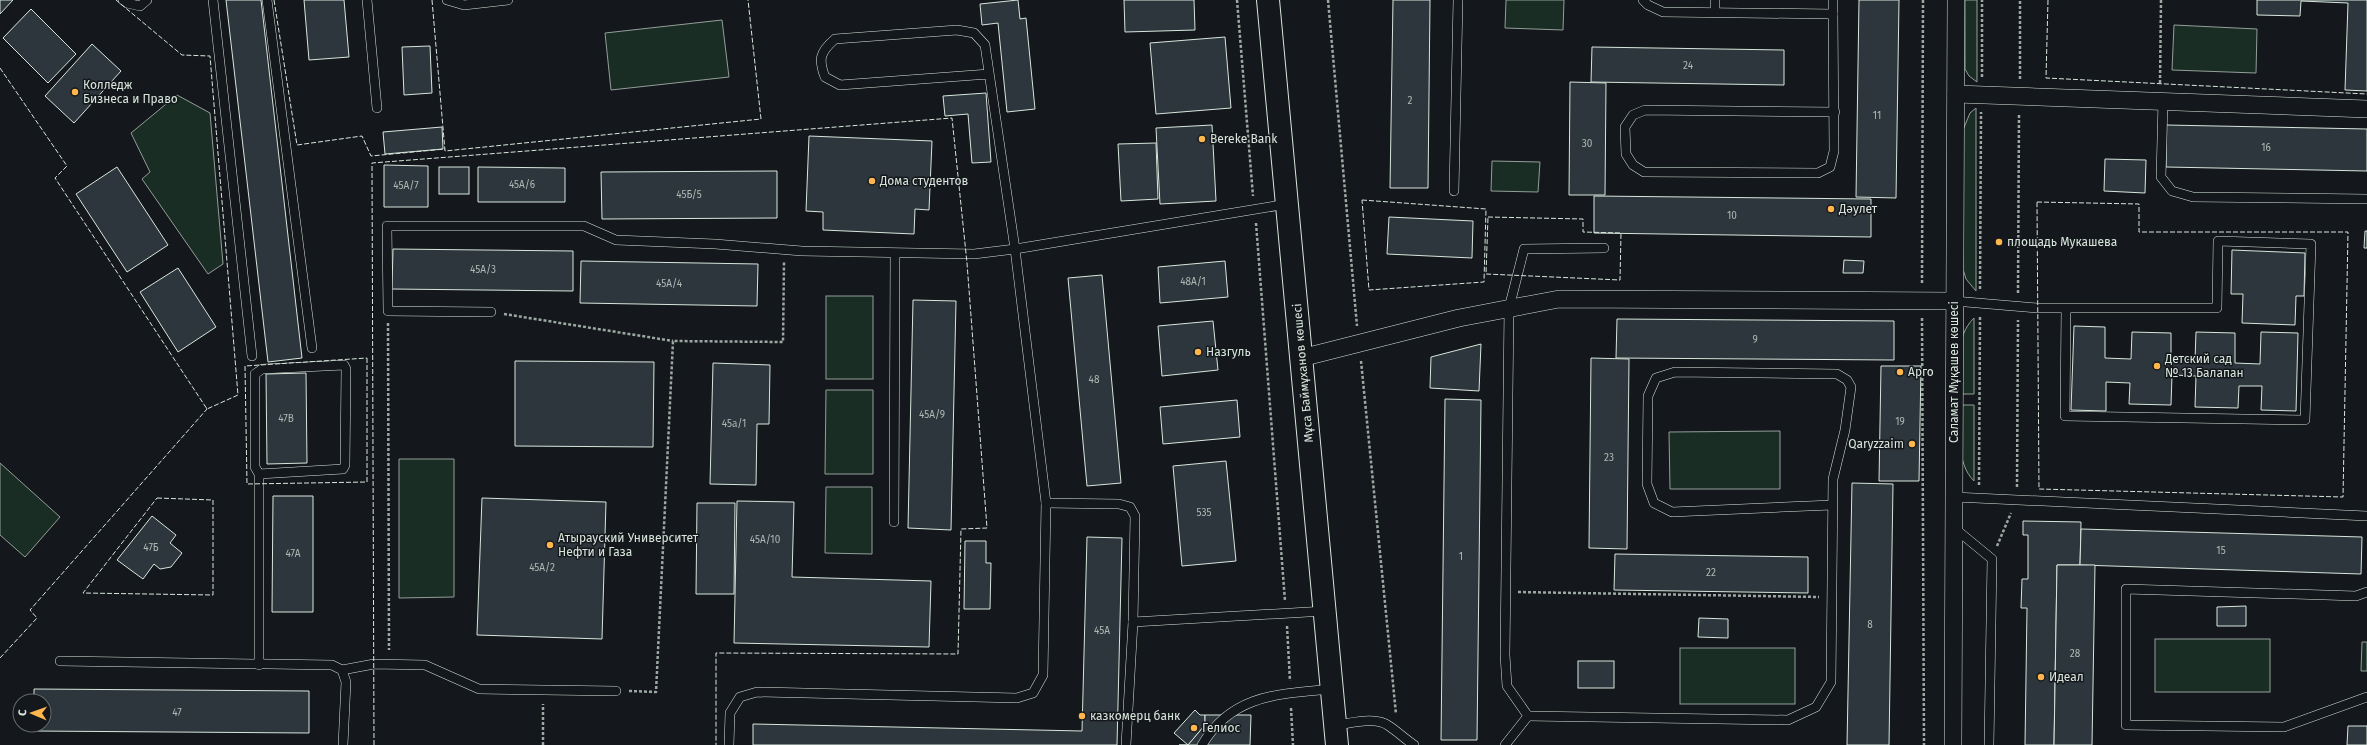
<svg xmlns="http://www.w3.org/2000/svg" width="2367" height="745" font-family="'Fira Sans',sans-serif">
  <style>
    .green { fill: #1a2d24; stroke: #939e99 }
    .building { fill: #2c363c; stroke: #d8e6dc }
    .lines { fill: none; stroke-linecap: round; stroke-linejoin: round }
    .lane-casing { stroke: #d8e6dc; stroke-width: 10 }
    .street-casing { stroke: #d8e6dc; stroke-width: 18 }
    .primary-casing { stroke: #d8e6dc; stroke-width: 24 }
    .path { stroke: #9da8a2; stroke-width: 2.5; stroke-dasharray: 3 2; stroke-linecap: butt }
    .lane { stroke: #14181c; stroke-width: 9 }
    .street { stroke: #14181c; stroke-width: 17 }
    .primary { stroke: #14181c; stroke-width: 22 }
    .fence { stroke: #d8e6dc; stroke-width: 1; stroke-dasharray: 5 2; stroke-linecap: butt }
    .poi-dot { fill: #ffb74d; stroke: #14181c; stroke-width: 1.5 }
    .labels { text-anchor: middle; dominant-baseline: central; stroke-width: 3; stroke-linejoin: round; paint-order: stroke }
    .number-label { font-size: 10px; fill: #adbab4 }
    .poi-label { font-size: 12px; fill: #d8e6dc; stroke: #14181c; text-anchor: start }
    .street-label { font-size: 12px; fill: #d8e6dc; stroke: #14181c }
  </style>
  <rect width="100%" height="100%" fill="#14181c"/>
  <!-- green -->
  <g class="green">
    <polygon points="1506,0 1564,0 1563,30 1505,28"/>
    <polygon points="1965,0 1977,0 1977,82 1969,76 1965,69"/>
    <polygon points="722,20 729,77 611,90 605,33"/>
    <polygon points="2174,25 2257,29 2256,73 2172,70"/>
    <polygon points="177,95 210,113 223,264 208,274 142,179 150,172 131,133"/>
    <polygon points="1976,108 1976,291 1966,279 1963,269 1963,130 1970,113"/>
    <polygon points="1492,161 1540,162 1538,192 1491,191"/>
    <rect x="826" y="296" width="47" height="83"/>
    <path d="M1974 318V394H1960C1960 368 1954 337 1974 318Z"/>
    <polygon points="826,390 873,390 873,474 825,474"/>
    <path d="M1961 405H1974V481C1955 462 1961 430 1961 405Z"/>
    <polygon points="1780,431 1780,489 1670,489 1669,432"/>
    <polygon points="399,459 454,459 454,597 399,598"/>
    <polygon points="0,463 60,517 25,557 0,535"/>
    <polygon points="826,487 872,487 872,554 825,553"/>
    <rect x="2155" y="639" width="115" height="53"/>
    <polygon points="2362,642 2367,642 2367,671 2361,671"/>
    <rect x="1680" y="648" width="115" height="56"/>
  </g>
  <!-- building -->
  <g class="building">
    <polygon points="0,0 13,0 0,14"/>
    <polygon points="226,0 261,0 302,358 268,362"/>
    <polygon points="304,0 344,0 349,57 309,60"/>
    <polygon points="1018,0 1020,19 1026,18 1035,109 1007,112 998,23 982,25 980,4"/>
    <polygon points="1124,0 1194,0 1195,30 1125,32"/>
    <polygon points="1393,0 1430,0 1428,188 1390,188"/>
    <polygon points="1859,0 1899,0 1896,198 1856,197"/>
    <polygon points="2257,0 2367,0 2367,91 2345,90 2348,3 2301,1 2300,16 2257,15"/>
    <polygon points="31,9 76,54 48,83 3,38"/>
    <polygon points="1225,37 1231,108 1156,114 1150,43"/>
    <polygon points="92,44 121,71 74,123 45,96"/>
    <polygon points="430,46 432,93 404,95 402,47"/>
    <polygon points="1592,47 1784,50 1784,85 1591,82"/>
    <polygon points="1570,82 1606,83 1605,195 1569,195"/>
    <polygon points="986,93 991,162 972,163 968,114 945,116 943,96"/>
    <polygon points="1212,125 1216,201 1160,204 1156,128"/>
    <polygon points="2166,125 2367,129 2367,171 2166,167"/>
    <polygon points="442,127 443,149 385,154 383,132"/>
    <polygon points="809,136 932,141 929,210 915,209 914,234 823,230 823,212 806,211"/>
    <polygon points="1156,143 1158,199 1121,201 1118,144"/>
    <polygon points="2105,159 2146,160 2145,193 2104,191"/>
    <polygon points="384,165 428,166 428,207 384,207"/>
    <polygon points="117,167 168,245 127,272 76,194"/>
    <rect x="439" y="167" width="30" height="27"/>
    <polygon points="478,167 565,168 565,202 478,202"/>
    <polygon points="777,171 777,218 602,219 601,172"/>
    <polygon points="1594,196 1871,199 1871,237 1594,233"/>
    <polygon points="1389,217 1473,221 1472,258 1387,254"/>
    <polygon points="2365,231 2367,231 2367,248 2364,248"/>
    <polygon points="393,249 573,251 573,291 392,289"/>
    <polygon points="2232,250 2305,253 2304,296 2296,296 2295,325 2242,323 2243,294 2231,294"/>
    <polygon points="1844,260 1864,261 1863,273 1843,273"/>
    <polygon points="581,261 758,264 757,306 580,303"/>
    <polygon points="1225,261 1228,297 1160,303 1158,267"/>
    <polygon points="178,268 216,327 178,352 140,292"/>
    <polygon points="1102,275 1121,483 1087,486 1068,278"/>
    <polygon points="913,300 956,301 951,530 908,528"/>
    <polygon points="1617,319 1894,321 1894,360 1616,358"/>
    <polygon points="1213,321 1218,370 1162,376 1158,326"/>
    <polygon points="2074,326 2105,327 2105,358 2131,359 2132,332 2171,333 2171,359 2195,360 2196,332 2235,333 2235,363 2260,364 2261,332 2298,333 2296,411 2261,410 2262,386 2239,386 2238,408 2195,407 2196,376 2172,375 2171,405 2129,404 2130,383 2106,382 2106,411 2071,410"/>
    <polygon points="1481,344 1479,391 1430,388 1431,357"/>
    <polygon points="1591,358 1629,359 1627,549 1589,548"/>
    <polygon points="515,361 654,362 653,447 515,446"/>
    <polygon points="713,363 770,365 769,424 757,424 756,485 710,484"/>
    <polygon points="1881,366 1921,366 1919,481 1879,481"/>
    <polygon points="306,373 307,463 267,464 266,374"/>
    <polygon points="1445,399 1481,400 1477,740 1441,740"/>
    <polygon points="1237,400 1240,437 1163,444 1160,407"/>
    <polygon points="1226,461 1236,561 1182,566 1173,466"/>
    <polygon points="1852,483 1893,484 1889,745 1847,745"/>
    <polygon points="273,496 313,496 313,612 272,612"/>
    <polygon points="482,498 606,502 602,639 477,635"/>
    <polygon points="737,501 794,502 792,577 931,581 929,647 734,643"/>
    <polygon points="697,503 735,503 734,594 696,594"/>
    <polygon points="152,516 176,535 170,543 182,553 171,567 160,569 154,564 143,579 117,560"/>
    <polygon points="2023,521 2081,522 2080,565 2057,565 2054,745 2025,745 2027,608 2021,608 2022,579 2028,579 2028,535 2023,535"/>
    <polygon points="2081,529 2362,537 2361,574 2080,565"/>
    <polygon points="1087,537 1122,538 1117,745 753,745 753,724 1082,731"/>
    <polygon points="965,541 986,541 986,563 991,563 990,609 964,609"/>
    <polygon points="1615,554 1808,557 1808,593 1614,590"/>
    <polygon points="2057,565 2095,565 2092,745 2054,745"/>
    <polygon points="2246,606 2246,626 2217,626 2217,607"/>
    <polygon points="1699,618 1728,619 1728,638 1698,637"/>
    <rect x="1578" y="661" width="36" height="27"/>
    <polygon points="34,689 309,691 309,733 33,731 33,725 44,725 44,701 34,701"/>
    <polygon points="1195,710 1200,715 1205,715 1205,725 1188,745 1174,733"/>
    <polygon points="1205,715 1251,715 1250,745 1179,745 1188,745 1205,725"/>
    <polygon points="2348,726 2367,726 2367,745 2347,745"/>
  </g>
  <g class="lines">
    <!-- lane casing -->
    <g class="lane-casing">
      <g id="lane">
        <polyline points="123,0 127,3 140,6 147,0"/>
        <polyline points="213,0 252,356"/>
        <polyline points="267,0 312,348"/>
        <polyline points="367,0 377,108"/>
        <polyline points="447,0 464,5 508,0"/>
        <polyline points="1643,0 1648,5 1663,12 1833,14 1833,0"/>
        <polyline points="1715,12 1715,0"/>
        <polyline points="1833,14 1834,151 1830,167 1818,173 1644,172 1633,165 1626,154 1625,127 1633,115 1645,110 1835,112"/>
        <polyline points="2163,101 2161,177 2172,191 2193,197 2367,199"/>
        <polyline points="1454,191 1458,0"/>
        <polyline points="1954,301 2037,308 2217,308 2218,241 2311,244 2305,420 2065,416 2066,309"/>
        <polyline points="491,312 388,311 387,226 584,226 616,240 715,244 802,251 974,254 1015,249 1287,204"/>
        <polyline points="1954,497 2367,516"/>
        <polyline points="1046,503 1119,504 1130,507 1135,516 1133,622 1126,745"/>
        <polyline points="894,522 895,254"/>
        <polyline points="1953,527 1992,559 1989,745"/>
        <polyline points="2367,592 2356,596 2126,589 2126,725 2284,727 2367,697"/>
        <polyline points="1133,622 1325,611"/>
        <polyline points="60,661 332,665 342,670 346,682 343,745"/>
        <polyline points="259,665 259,474 255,467 255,374 262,369 344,365 346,369 345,465 343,469 259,474"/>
        <polyline points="342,670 374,664 425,665 479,689 616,691"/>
        <polyline points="1528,716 1788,720 1816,707 1831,682 1833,479 1845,430 1851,387 1847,380 1837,374 1675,372 1656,378 1648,396 1647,484 1654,503 1672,512 1832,505"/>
        <path d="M1337 725C1352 723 1376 716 1389 726 1398 732 1405 739 1414 745"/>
        <path d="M729 745 730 713 740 697 757 692 1017 698 1033 693 1043 675 1046 503 1015 249 985 45 974 33 957 30 835 39C820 52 818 59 825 77L840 85 989 74"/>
        <path d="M1202 745C1232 694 1279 694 1332 689"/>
        <polyline points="1505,745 1528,716 1507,686 1505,655 1509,308 1524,249 1604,248"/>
      </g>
    </g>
    <!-- street casing -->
    <g class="street-casing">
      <g id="street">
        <polyline points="1956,94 2367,109"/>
        <polyline points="1301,358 1459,318 1559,299 1954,301"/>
        <polyline points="1953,745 1956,0"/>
      </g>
    </g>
    <!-- primary casing -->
    <g class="primary-casing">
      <polyline id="primary" points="1268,0 1337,745"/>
    </g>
    <!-- path -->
    <g class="path">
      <polyline points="1237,0 1253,196"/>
      <polyline points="1328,0 1357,326"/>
      <polyline points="1982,77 1982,0"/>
      <polyline points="2020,79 2020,0"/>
      <polyline points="2160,83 2161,0"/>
      <polyline points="1256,223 1285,601"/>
      <polyline points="1922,283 1923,0"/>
      <polyline points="1980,289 1981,112"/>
      <polyline points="2018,293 2019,114"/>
      <polyline points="504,314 673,341"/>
      <polyline points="1922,318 1924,745"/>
      <polyline points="388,323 389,650"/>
      <polyline points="1361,361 1396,714"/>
      <polyline points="1979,485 1980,316"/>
      <polyline points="2017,487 2018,320"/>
      <polyline points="1997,546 2011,513"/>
      <polyline points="1518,592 1819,597"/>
      <polyline points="1287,626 1290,681"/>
      <polyline points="629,691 656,692 673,341 783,342 784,262"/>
      <polyline points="1291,708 1293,745"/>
      <polyline points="543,745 543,704"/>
    </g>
    <!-- lane -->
    <use href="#lane" class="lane"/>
    <!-- street -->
    <use href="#street" class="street"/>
    <!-- primary -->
    <use href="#primary" class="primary"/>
    <!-- fence -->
    <g class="fence">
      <polyline points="274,0 297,145 362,136 371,156 445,149"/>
      <polyline points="432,0 445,151 761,119 748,0"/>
      <polyline points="2048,0 2046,78 2367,94"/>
      <polyline points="0,68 67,166 55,178 207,409 238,395 210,56 182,55 116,0"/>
      <polygon points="1362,200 1486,209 1484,282 1369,290"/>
      <polygon points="2037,202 2139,204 2139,232 2348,232 2343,497 2039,489"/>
      <polygon points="1488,217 1583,219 1583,232 1621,233 1620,280 1486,274"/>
      <polygon points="367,358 367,482 247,484 245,366"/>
      <polygon points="157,498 213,500 213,595 83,593"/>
      <polyline points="0,658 37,618 30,610 207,409 205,408"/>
      <polyline points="374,745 372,163 952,118 967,263 987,528 961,529 958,654 716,653 716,745"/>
    </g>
  </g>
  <!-- markers -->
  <g class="poi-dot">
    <circle cx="75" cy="92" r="4"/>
    <circle cx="1202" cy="139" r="4"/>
    <circle cx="872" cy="181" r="4"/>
    <circle cx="1831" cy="209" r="4"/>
    <circle cx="1999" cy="242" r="4"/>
    <circle cx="1198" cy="352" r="4"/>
    <circle cx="2157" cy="366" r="4"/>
    <circle cx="1900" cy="372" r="4"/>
    <circle cx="1912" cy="444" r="4"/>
    <circle cx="550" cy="545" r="4"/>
    <circle cx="2041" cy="677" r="4"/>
    <circle cx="1082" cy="716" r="4"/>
    <circle cx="1194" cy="728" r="4"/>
  </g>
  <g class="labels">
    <!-- number labels -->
    <g class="number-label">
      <text x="1688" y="66">24</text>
      <text x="1410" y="101">2</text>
      <text x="1877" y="116">11</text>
      <text x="1587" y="144">30</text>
      <text x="2266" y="148">16</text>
      <text x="522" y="185">45А/6</text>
      <text x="406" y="186">45А/7</text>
      <text x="689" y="195">45Б/5</text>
      <text x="1732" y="216">10</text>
      <text x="483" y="270">45А/3</text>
      <text x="1193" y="282">48А/1</text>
      <text x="669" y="284">45А/4</text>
      <text x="1755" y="340">9</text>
      <text x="1094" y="380">48</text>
      <text x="932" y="415">45А/9</text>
      <text x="286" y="419">47В</text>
      <text x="1900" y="422">19</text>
      <text x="734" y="424">45а/1</text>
      <text x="1609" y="458">23</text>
      <text x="1204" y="513">535</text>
      <text x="765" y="540">45А/10</text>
      <text x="151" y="548">47Б</text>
      <text x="2221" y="551">15</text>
      <text x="293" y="554">47А</text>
      <text x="1461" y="557">1</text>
      <text x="542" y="568">45А/2</text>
      <text x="1711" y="573">22</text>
      <text x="1870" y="625">8</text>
      <text x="1102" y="631">45А</text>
      <text x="2075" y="654">28</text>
      <text x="177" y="713">47</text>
    </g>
    <!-- poi labels -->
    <g class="poi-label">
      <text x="83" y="85">Колледж<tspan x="83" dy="14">Бизнеса и Право</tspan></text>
      <text x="1210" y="139">Bereke Bank</text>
      <text x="880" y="181">Дома студентов</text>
      <text x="1839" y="209">Дәулет</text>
      <text x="2007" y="242">площадь Мукашева</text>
      <text x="1206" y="352">Назгуль</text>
      <text x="2165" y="359">Детский сад<tspan x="2165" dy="14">№ 13 Балапан</tspan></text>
      <text x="1908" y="372">Арго</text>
      <text x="1904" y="444" text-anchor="end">Qaryzzaim</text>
      <text x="558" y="538">Атырауский Университет<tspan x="558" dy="14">Нефти и Газа</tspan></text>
      <text x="2049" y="677">Идеал</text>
      <text x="1090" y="716">казкомерц банк</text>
      <text x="1202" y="728">Гелиос</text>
    </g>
    <!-- street labels -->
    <g class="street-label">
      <text transform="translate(1954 372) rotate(-90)">Саламат Мұқашев көшесі</text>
      <text transform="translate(1303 373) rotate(-95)">Мұса Баймұханов көшесі</text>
    </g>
  </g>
  <!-- north arrow -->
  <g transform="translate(32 713) rotate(272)"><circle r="19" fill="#14181c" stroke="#626a69"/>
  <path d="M0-3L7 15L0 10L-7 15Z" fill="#ffb74d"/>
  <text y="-6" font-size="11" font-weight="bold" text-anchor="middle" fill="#d8e6dc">С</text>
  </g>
</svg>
